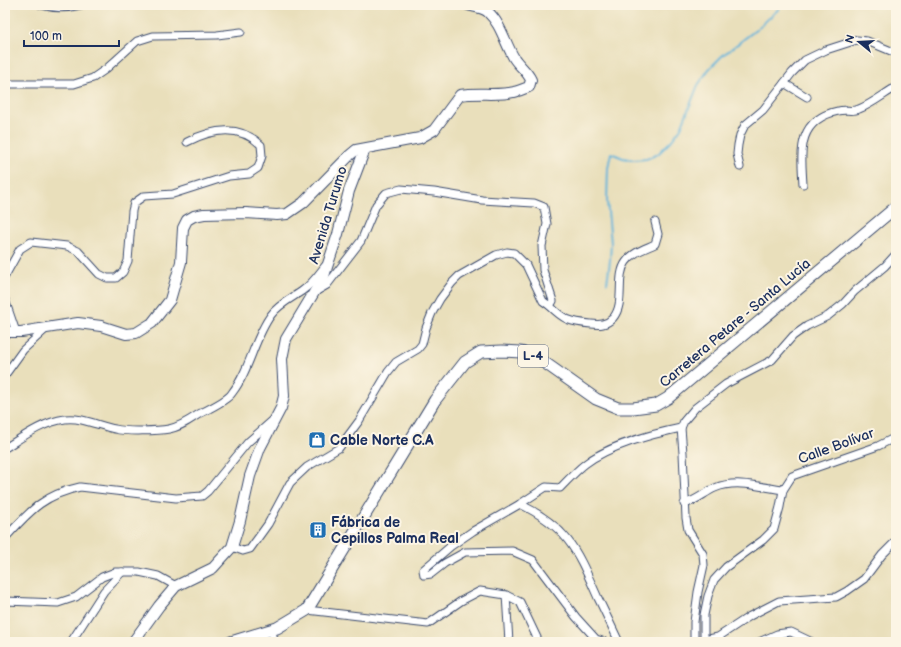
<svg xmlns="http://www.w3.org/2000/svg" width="901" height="647" font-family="'Balsamiq Sans',sans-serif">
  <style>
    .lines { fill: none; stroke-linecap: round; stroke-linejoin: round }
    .stream { stroke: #5fb3db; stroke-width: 2 }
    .street-casing { stroke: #3a496c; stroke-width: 9 }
    .secondary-casing { stroke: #3a496c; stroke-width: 12 }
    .primary-casing { stroke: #3a496c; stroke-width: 13 }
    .street { stroke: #fff; stroke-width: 7 }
    .secondary { stroke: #fff; stroke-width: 10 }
    .primary { stroke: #fff; stroke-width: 11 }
    .labels { text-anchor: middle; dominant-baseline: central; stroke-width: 4; stroke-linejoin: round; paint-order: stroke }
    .shield { fill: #fcf5e5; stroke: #5e6a86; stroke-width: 1 }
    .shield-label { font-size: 13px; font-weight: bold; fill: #1b2f5e }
    .street-label { font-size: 14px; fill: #1b2f5e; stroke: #fcf5e5 }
    .poi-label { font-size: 14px; font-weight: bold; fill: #1b2f5e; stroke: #fcf5e5; text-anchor: start }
  </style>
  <rect width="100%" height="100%" fill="#fcf5e5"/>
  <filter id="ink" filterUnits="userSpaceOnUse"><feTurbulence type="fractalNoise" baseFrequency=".025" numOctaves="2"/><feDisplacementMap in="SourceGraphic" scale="8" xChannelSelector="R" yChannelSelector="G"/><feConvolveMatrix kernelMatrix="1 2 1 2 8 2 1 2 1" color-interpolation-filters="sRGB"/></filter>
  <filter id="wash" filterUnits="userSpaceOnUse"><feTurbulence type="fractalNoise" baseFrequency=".012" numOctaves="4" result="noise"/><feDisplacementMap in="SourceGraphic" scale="16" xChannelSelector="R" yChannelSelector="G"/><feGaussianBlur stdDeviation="0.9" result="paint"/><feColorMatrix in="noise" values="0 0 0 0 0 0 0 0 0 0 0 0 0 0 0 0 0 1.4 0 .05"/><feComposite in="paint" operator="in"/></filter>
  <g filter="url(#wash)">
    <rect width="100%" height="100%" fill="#e9dfbb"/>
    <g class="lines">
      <!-- stream -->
      <polyline class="stream" points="607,283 610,261 611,243 607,201 608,168 611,153 623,158 634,160 646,159 658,154 672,140 681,128 698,85 709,69 722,56 757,29 783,5"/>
    </g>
  </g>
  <g filter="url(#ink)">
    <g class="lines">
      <!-- street casing -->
      <g class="street-casing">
        <g id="street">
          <path d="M41 5C55 9 67 9 81 5"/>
          <polyline points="784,83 807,97"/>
          <polyline points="5,84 74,84 93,78 106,69 137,41 153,36 217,35 241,32"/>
          <polyline points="740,167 737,154 738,145 740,135 745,125 763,110 792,73 805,60 826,50 857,40 867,41 896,53"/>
          <path d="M803 184C801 151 797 120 838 111 845 109 853 112 859 109 872 104 884 94 896 87"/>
          <path d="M5 276 20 249 31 242 67 246 78 251 99 274 107 278H116L123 272 128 261 132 211 134 203 144 196 173 194 229 176 249 174 258 168 262 156 261 145C239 124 212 129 187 142"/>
          <polyline points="5,300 16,332"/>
          <path d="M550 306C564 320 570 322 591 324 600 325 606 325 613 318 626 303 615 277 626 262 633 252 644 249 655 244L658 234 655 222"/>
          <polyline points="5,375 23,350 47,328"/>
          <path d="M5 448C24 436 43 422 65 419 82 417 99 426 115 429 126 432 158 431 169 429 180 427 190 420 199 414 207 410 228 400 232 393 250 370 254 338 271 315 279 304 292 298 302 291 312 284 318 275 325 266"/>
          <path d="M520 504C569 528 577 551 598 598 605 612 612 627 619 642"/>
          <path d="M684 504C696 501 704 493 715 488 736 479 761 487 783 490"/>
          <path d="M5 538C30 511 43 495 80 487L176 498 202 496 208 491 248 442 272 421"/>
          <polyline points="232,547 243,551 250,549 268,524 290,483 307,467 339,448 359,421 388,372 396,362 418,349 422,344 426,328 432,313 440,299 452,283 459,276 496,255 507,252 514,253 526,265 543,301 550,306 553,301 543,270 542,246 547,224 544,207 534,203 482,200 434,192 401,189 386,193 376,205 361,241 327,285 315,292"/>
          <polyline points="506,595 509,642"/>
          <polyline points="5,601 58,603 76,597 102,577 115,572 139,572 158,576 176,586"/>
          <polyline points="307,610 428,624 461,601 480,591 506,595 520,602 539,642"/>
          <polyline points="271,629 274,639 276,642"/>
          <polyline points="704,640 718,637 750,616 779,601 836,597 847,591 864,579 882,555 896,541"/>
          <polyline points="71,642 104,591 122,572"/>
          <path d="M605 642 596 639 576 617 533 560 512 551 465 552 445 563 431 574 424 575 423 570 451 546 473 531 520 504 546 487 560 488C568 480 576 471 585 464 608 446 652 434 681 428"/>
          <polyline points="694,642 694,622 698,592 704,565 703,554 688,530 686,518 683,453 681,428 684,421 695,408 726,384 772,360 793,336 807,326 828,316 843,304 855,291 885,266 896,254"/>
          <polyline points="704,642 704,615 708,596 714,580 726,567 763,540 774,529 780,507 783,490 792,476 878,446 896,437"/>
          <polyline points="759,642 777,634 791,632 812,642"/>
        </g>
      </g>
      <!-- secondary casing -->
      <g class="secondary-casing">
        <g id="secondary">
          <path d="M5 332H21L78 323 101 326 126 334 136 333 152 323 170 300 181 262 183 228 187 220 194 216 204 214 246 213 277 215 287 214 303 203 350 155 356 150 420 138 434 130 460 95C478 92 497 96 514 92 519 91 525 88 529 87L531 80C527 71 519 66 514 58 505 43 501 24 488 12 484 8 474 7 468 5"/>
          <polyline points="133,642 159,606 176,586 213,568 232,547 240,521 250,476 260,448 281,408 284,396 282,359 286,339 324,276 338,234 349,191 365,149"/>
        </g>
      </g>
      <!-- primary casing -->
      <g class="primary-casing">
        <polyline id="primary" points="231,642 277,628 307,610 435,400 465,362 481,352 502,351 521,352 538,358 596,399 618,408 633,408 656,405 668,398 896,207"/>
      </g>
      <!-- street -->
      <use href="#street" class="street"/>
      <!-- secondary -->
      <use href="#secondary" class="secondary"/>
      <!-- primary -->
      <use href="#primary" class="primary"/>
    </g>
  </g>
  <!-- icons -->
  <defs>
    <g id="shop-square" transform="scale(0.9)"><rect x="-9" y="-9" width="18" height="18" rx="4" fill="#1f6fb2" stroke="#fcf5e5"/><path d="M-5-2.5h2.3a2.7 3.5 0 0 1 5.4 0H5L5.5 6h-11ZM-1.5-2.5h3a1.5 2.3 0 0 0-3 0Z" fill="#fff"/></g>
    <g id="building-square" transform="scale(0.9)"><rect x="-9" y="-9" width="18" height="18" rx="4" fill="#1f6fb2" stroke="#fcf5e5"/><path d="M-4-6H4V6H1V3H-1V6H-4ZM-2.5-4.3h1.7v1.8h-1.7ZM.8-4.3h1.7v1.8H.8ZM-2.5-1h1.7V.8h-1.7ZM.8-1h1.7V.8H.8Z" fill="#fff"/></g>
  </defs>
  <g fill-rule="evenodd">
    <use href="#shop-square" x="317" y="440"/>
    <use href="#building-square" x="318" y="530"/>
  </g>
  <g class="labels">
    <!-- shield labels -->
    <rect class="shield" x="518" y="345" width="30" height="22" rx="3"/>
    <g class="shield-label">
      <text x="533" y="356">L-4</text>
    </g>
    <!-- street labels -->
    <g class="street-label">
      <text transform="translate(328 215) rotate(-73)">Avenida Turumo</text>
      <text transform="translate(735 323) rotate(-40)">Carretera Petare - Santa Lucía</text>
      <text transform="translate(836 446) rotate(-20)">Calle Bolívar</text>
    </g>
    <!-- poi labels -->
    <g class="poi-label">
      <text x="330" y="440">Cable Norte C.A</text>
      <text x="331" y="522">Fábrica de<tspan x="331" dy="16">Cepillos Palma Real</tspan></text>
    </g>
  </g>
  <!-- margin -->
  <rect width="901" height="647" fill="none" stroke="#fcf5e5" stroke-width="20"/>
  <!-- north arrow -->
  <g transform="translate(859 42) rotate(288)" stroke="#fcf5e5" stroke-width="3" paint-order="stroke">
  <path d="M0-3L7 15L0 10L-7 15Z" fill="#1b2f5e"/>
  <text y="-6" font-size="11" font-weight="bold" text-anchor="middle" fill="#1b2f5e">N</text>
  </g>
  <!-- scale -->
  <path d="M24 40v6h95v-6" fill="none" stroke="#1b2f5e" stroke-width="2"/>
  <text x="30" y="40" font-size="12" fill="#1b2f5e" stroke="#fcf5e5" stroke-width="3" paint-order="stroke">100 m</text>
</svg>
